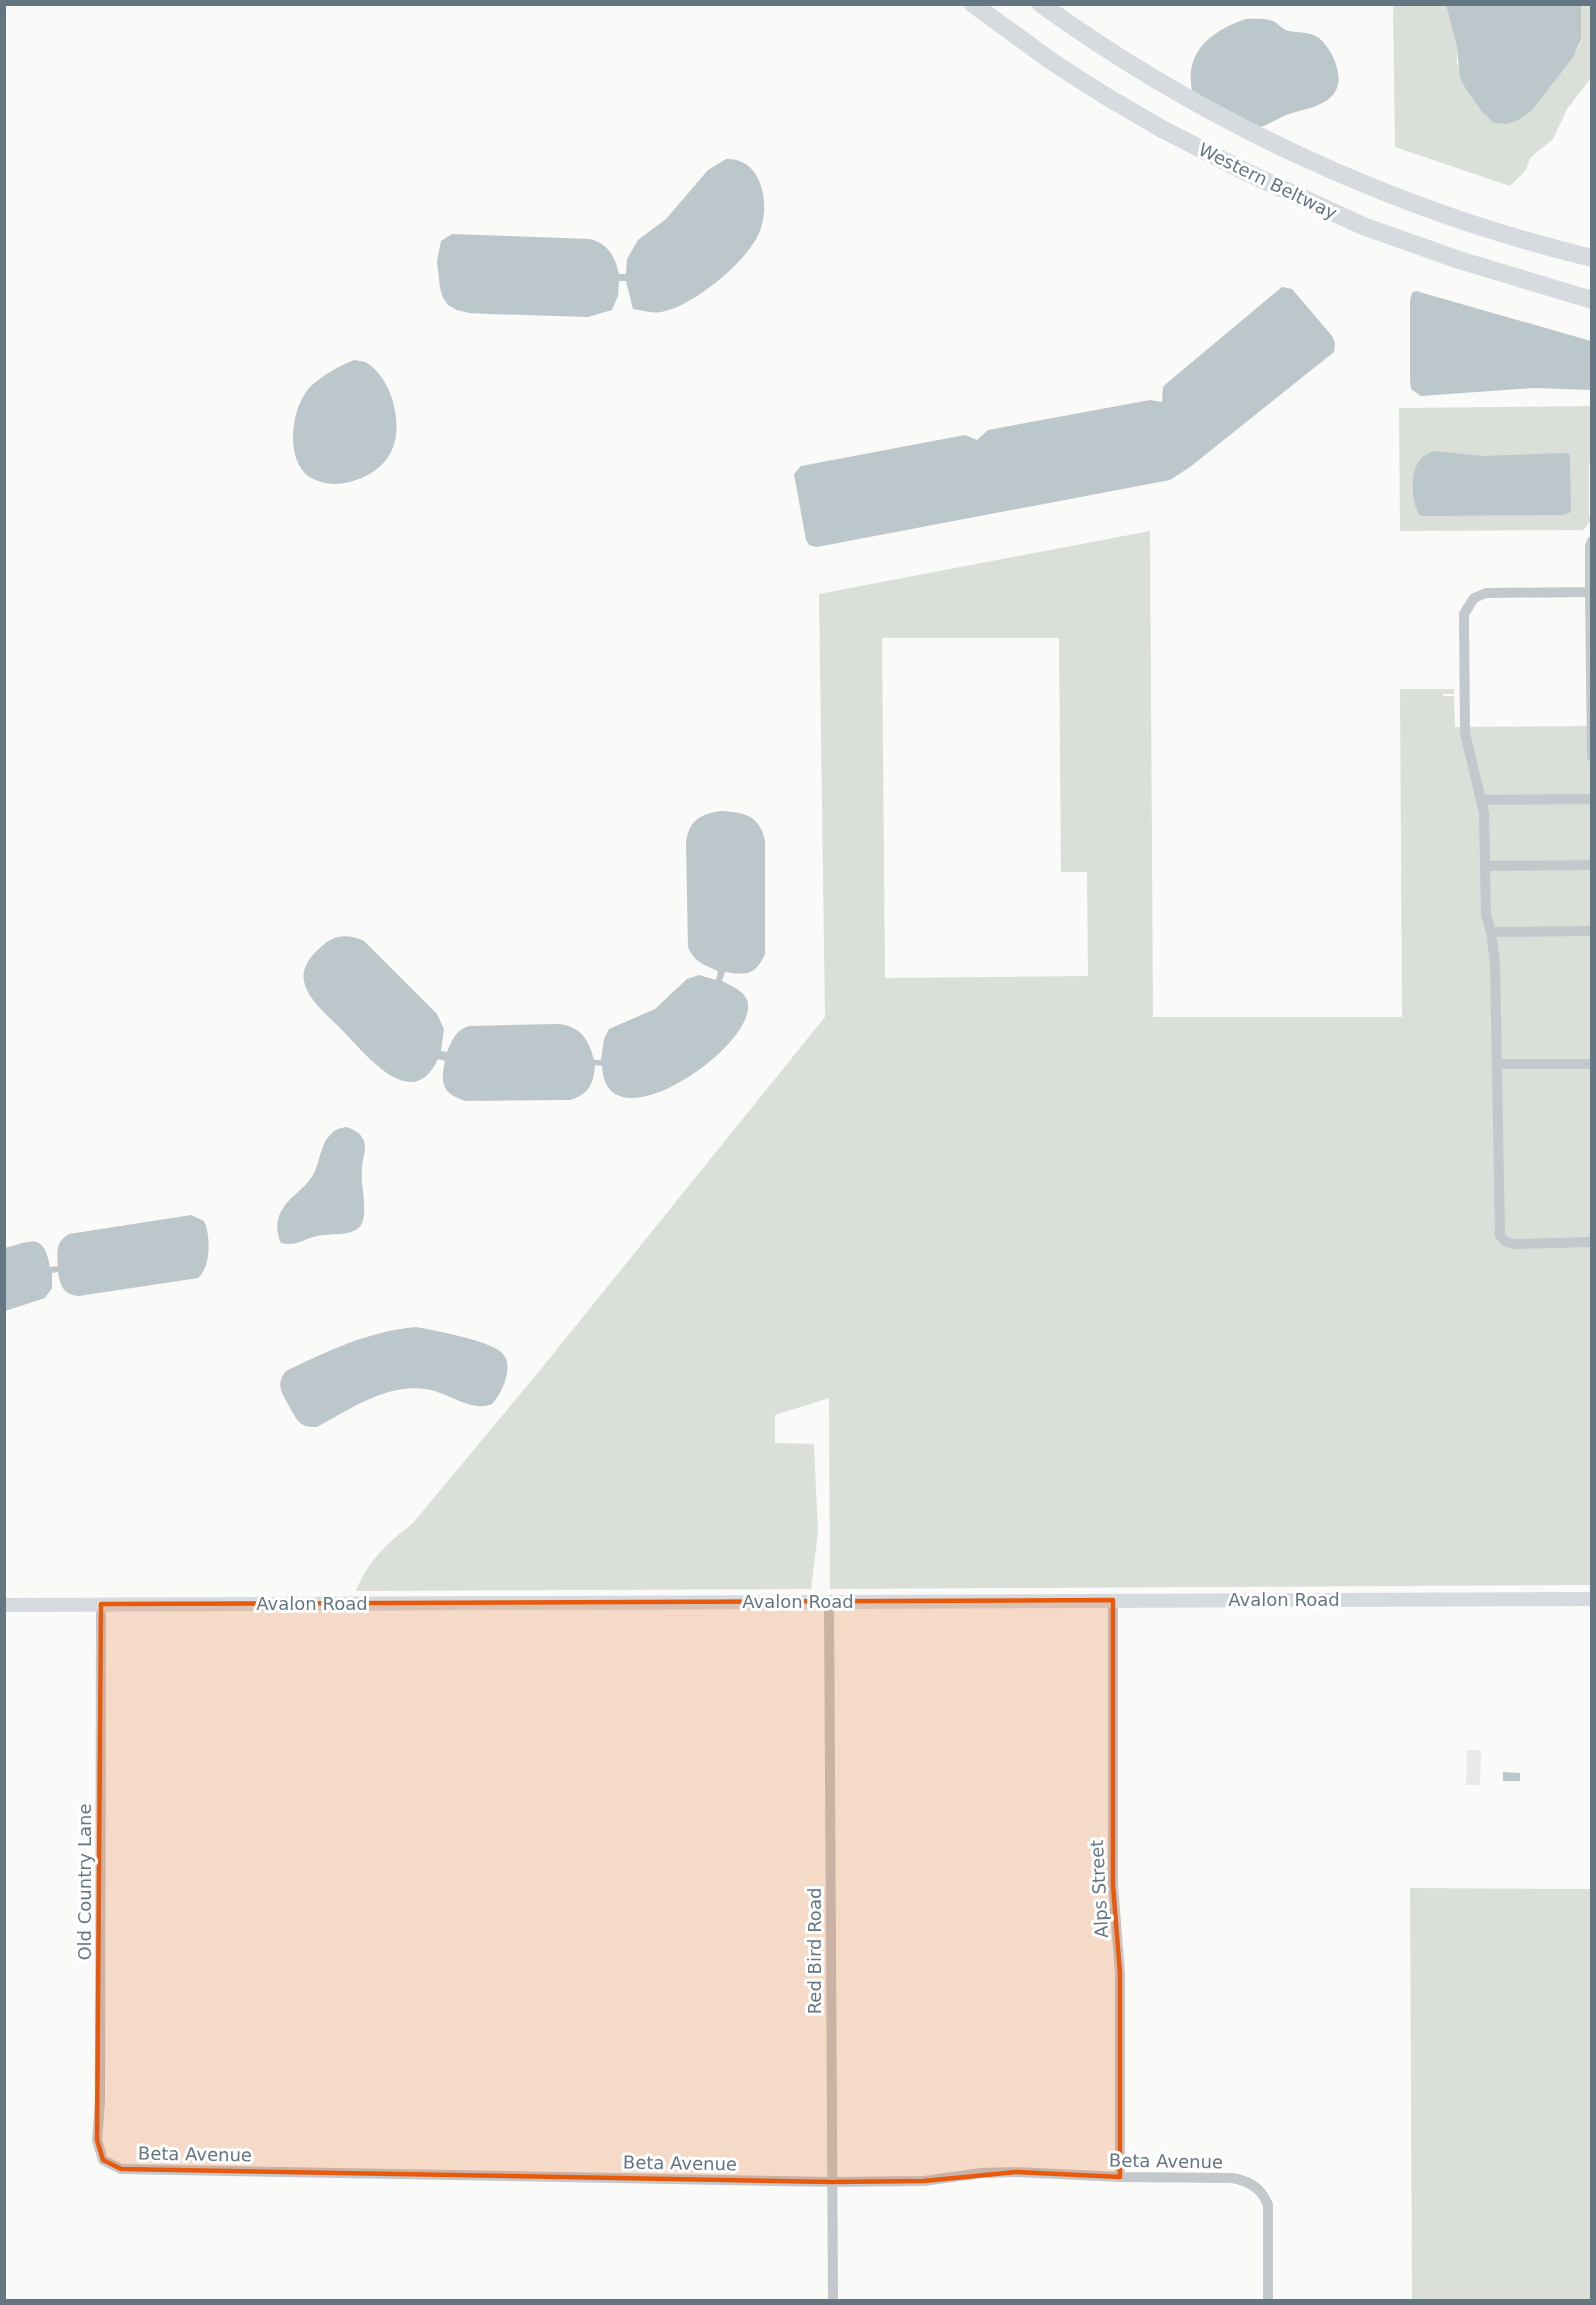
<svg xmlns="http://www.w3.org/2000/svg" width="1596" height="2305" font-family="'DejaVu Sans',sans-serif">
  <style>
    .built { fill: #e8e9e9 }
    .green { fill: #dadfd7; fill-rule: evenodd }
    .water { fill: #bbc7cb }
    .lines { fill: none; stroke-linecap: round; stroke-linejoin: round }
    .minor { stroke: #c3c8cc; stroke-width: 10 }
    .secondary { stroke: #d6dbdf; stroke-width: 14 }
    .motorway { stroke: #d6dbdf; stroke-width: 18 }
    .marked { fill: #e8590c; fill-opacity: 0.2; stroke: #e8590c; stroke-width: 4.5; stroke-linejoin: round }
    .labels { text-anchor: middle; dominant-baseline: central; stroke-width: 6; stroke-linejoin: round; paint-order: stroke }
    .street-label { font-size: 18px; fill: #657683; stroke: #fff }
  </style>
  <rect width="100%" height="100%" fill="#fafaf8"/>
  <!-- built -->
  <polygon class="built" points="1467,1750 1481,1750 1480,1785 1466,1785"/>
  <!-- green -->
  <g class="green">
    <polygon points="1393,5 1446,5 1457,47 1457,64 1533,109 1578,49 1581,39 1581,5 1591,5 1591,78 1567,109 1553,139 1530,158 1526,170 1510,186 1395,147"/>
    <polygon points="1591,406 1592,462 1589,463 1589,516 1591,520 1583,530 1400,531 1399,408"/>
    <path d="M1150 531 1153 1017H1402L1400 689H1454V694H1443V696H1454L1455 727 1591 726V1585L830 1589 829 1398 775 1415V1443L814 1444 818 1533 811 1589 356 1591C368 1560 388 1543 413 1523L545 1364 825 1017 819 594ZM882 638H1059L1061 872H1087L1088 976 885 978Z"/>
    <polygon points="1410,1888 1591,1889 1591,2300 1412,2300"/>
  </g>
  <!-- water -->
  <g class="water">
    <polygon points="1446,5 1581,5 1581,39 1574,56 1533,109 1520,119 1507,124 1494,123 1483,113 1466,89 1460,78 1457,47"/>
    <path d="M1246 19C1254 19 1264 18 1273 21 1278 23 1282 29 1288 31 1299 33 1309 31 1319 38 1332 49 1345 76 1335 92 1324 109 1298 109 1282 117 1270 123 1261 128 1248 131L1194 98C1181 56 1207 32 1246 19Z"/>
    <path d="M726 159C763 157 771 207 759 233 747 262 692 307 661 312 651 314 642 310 633 309L626 281H619L618 296 612 310 588 317 489 314 469 313 457 310 448 305 443 298 440 288 437 261 441 241 452 234 590 239C609 244 615 257 619 274H626L627 259 638 240 666 219 708 170Z"/>
    <polygon points="1282,287 1292,289 1332,336 1335,343 1334,352 1190,467 1170,480 817,547 809,545 806,540 794,474 801,466 965,435 977,440 988,430 1150,400 1162,402 1163,387 1167,383"/>
    <polygon points="1416,291 1591,341 1591,390 1534,388 1421,396 1411,389 1410,380 1410,300 1412,293"/>
    <path d="M354 360C358 361 364 361 367 363 393 379 405 429 390 454 382 467 372 474 359 479 346 484 332 486 318 481 283 470 289 408 311 386 323 375 339 366 354 360Z"/>
    <path d="M1434 451 1482 456 1566 453 1569 454 1570 459 1571 512 1563 515 1421 516C1411 506 1410 475 1418 463 1422 456 1427 454 1434 451Z"/>
    <path d="M721 811C745 812 760 816 765 841V954C755 976 746 975 725 972L722 981C731 986 743 990 747 1000 763 1042 606 1152 602 1066L595 1065C594 1084 588 1095 570 1100L466 1101C442 1094 440 1083 445 1061L438 1059C413 1114 367 1056 343 1031 331 1018 307 1000 304 981 301 966 312 955 322 946 335 934 349 934 364 941L437 1014 444 1029 441 1051 447 1052C452 1040 456 1030 469 1026L558 1024C581 1026 589 1040 594 1060H601L604 1039 609 1029 655 1009 687 979 699 975 716 980 718 971C704 965 694 962 688 947L686 844C688 821 700 814 721 811Z"/>
    <path d="M347 1127C354 1130 361 1133 364 1141 367 1151 362 1159 362 1169 360 1184 369 1212 361 1225 354 1237 329 1233 317 1236 304 1239 295 1247 281 1243 277 1234 276 1225 279 1216 285 1200 299 1193 309 1181 320 1168 319 1146 330 1135 335 1129 340 1128 347 1127Z"/>
    <path d="M191 1215 204 1221C211 1236 211 1267 198 1278L79 1296C64 1295 60 1286 58 1272L52 1273V1288L45 1298 5 1311V1248C33 1240 44 1233 50 1267L58 1266C57 1253 55 1242 69 1234Z"/>
    <path d="M416 1327C434 1330 491 1341 502 1353 515 1366 502 1393 492 1404 471 1413 447 1391 425 1389 385 1384 351 1409 317 1427 299 1428 297 1420 289 1406 282 1393 275 1385 286 1371 328 1351 369 1331 416 1327Z"/>
    <polygon points="1503,1772 1520,1773 1520,1781 1503,1781"/>
  </g>
  <g class="lines">
    <!-- minor -->
    <g class="minor">
      <polyline points="1592,541 1590,546 1590,592 1486,593 1474,598 1464,614 1465,733 1484,813 1486,915 1491,932 1495,962 1500,1235 1506,1242 1513,1244 1592,1242"/>
      <polyline points="1590,592 1592,757"/>
      <polyline points="1482,800 1592,799"/>
      <polyline points="1485,866 1592,865"/>
      <polyline points="1491,932 1592,931"/>
      <polyline points="1498,1064 1592,1064"/>
      <polyline points="1113,1600 1113,1885 1120,1973 1120,2177"/>
      <polyline points="829,1601 833,2300"/>
      <path d="M101 1604 100 2102 97 2140 103 2160 121 2169 832 2182 924 2181 981 2173 1016 2172 1120 2177 1233 2178C1251 2182 1261 2188 1268 2205V2300"/>
    </g>
    <!-- secondary -->
    <polyline class="secondary" points="4,1605 1592,1599"/>
    <!-- motorway -->
    <g class="motorway">
      <polyline points="973,4 1054,63 1104,95 1162,129 1246,172 1363,226 1459,260 1592,300"/>
      <path d="M1041 4C1204 122 1396 211 1592 258"/>
    </g>
  </g>
  <!-- marked area -->
  <path class="marked" d="M1113 1600V1885L1120 1973V2177L1016 2172 924 2181 832 2182 121 2169 103 2160 97 2140 101 1604Z"/>
  <g class="labels">
    <!-- street labels -->
    <g class="street-label">
      <text transform="translate(1268 181) rotate(26)">Western Beltway</text>
      <text x="1284" y="1599">Avalon Road</text>
      <text x="798" y="1601">Avalon Road</text>
      <text x="312" y="1603">Avalon Road</text>
      <text transform="translate(84 1882) rotate(-90)">Old Country Lane</text>
      <text transform="translate(1099 1889) rotate(-93)">Alps Street</text>
      <text transform="translate(814 1951) rotate(-90)">Red Bird Road</text>
      <text transform="translate(195 2154) rotate(1)">Beta Avenue</text>
      <text transform="translate(1166 2161) rotate(1)">Beta Avenue</text>
      <text transform="translate(680 2163) rotate(1)">Beta Avenue</text>
    </g>
  </g>
  <!-- border -->
  <rect width="1596" height="2305" fill="none" stroke="#657683" stroke-width="12"/>
</svg>
